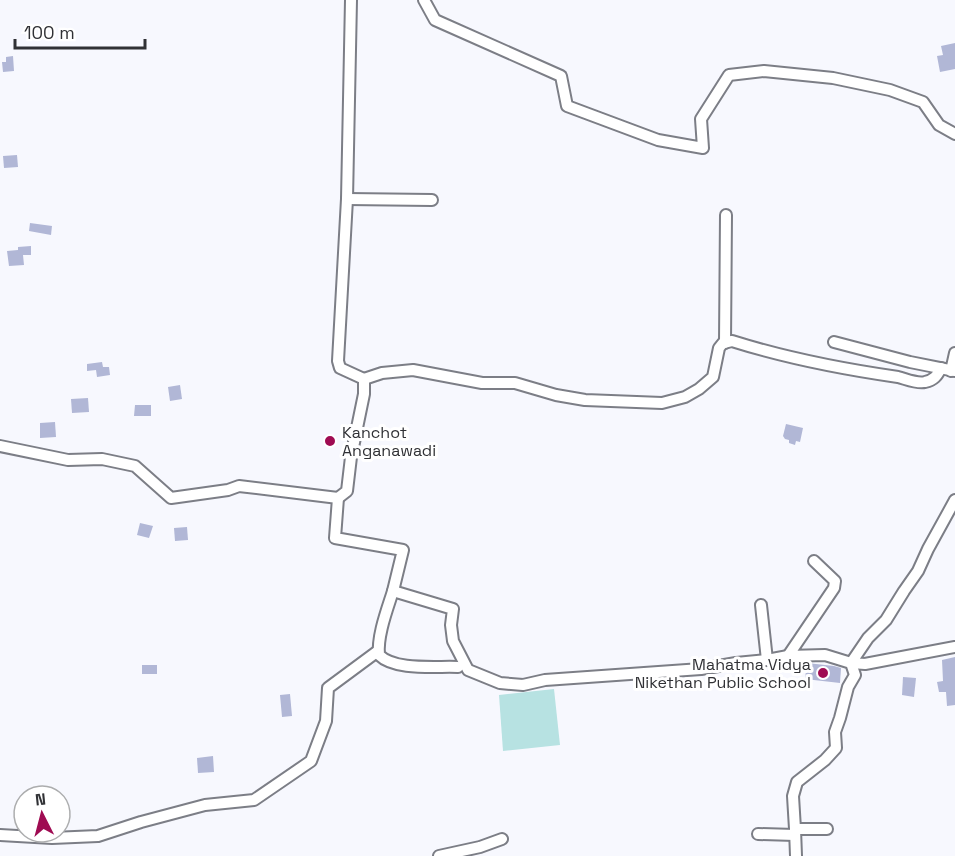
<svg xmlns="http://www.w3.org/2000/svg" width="955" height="856" font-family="'Space Grotesk',sans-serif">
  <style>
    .water { fill: #b7e2e2 }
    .building { fill: #b1b7d6 }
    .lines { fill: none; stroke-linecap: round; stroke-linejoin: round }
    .minor-casing { stroke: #7c7e86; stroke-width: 14 }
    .minor { stroke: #fff; stroke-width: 10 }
    .poi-dot { fill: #9f0b52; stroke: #fff; stroke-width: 2 }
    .labels { text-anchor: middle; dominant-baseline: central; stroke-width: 6; stroke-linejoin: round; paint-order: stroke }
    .poi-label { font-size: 16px; fill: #303135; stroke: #fff; text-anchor: start }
  </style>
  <rect width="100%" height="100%" fill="#f7f8fe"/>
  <!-- water -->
  <polygon class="water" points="554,689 560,745 503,751 499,695"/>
  <!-- building -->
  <g class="building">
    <polygon points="955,43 955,69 940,72 937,56 943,55 941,46"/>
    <polygon points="13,56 14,71 3,72 2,62 6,62 6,57"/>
    <polygon points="17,155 18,167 4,168 3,156"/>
    <polygon points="30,223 52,226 51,235 29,231"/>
    <polygon points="31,246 31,255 23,255 24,265 9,266 7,251 18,250 18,247"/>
    <polygon points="102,362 103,367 109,367 110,375 97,377 96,370 87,371 87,364"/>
    <polygon points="180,385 182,399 170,401 168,387"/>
    <polygon points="88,398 89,412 72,413 71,399"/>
    <polygon points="135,405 151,405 151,416 134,416"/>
    <polygon points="55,422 56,437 40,438 40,423"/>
    <polygon points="786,424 803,428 800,442 796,441 795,445 789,443 789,440 785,439 783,436"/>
    <polygon points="140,523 153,526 149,538 137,535"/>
    <polygon points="187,527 188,540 175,541 174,528"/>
    <polygon points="955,657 955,705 947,706 946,692 939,692 937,682 943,681 942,660"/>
    <polygon points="807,663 834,666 841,668 840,683 805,679"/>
    <rect x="142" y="665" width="15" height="9"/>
    <polygon points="903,677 916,678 914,697 902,695"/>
    <polygon points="290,694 292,716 282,717 280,695"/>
    <polygon points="213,756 214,772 198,773 197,758"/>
  </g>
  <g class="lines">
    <!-- minor casing -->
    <g class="minor-casing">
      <g id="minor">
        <polyline points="351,0 347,199 338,361 340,368 364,379"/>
        <polyline points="424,0 435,20 561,76 567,106 658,140 703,148 701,119 729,75 764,71 833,78 890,90 923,102 939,125 955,134"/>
        <polyline points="347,199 432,200"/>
        <polyline points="834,342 910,362 955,371"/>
        <polyline points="725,343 726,215"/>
        <polyline points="951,371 955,353"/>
        <polyline points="0,446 68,460 102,459 135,466 171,498 228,490 239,486 338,498 335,538 403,550 393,591 453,609 451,625 453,641 468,670 500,683 523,685 545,680 701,669 736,663 767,660 788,656"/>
        <path d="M338 498 347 491 351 457 364 394V379L382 373 413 370 482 383H515L556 395 585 400 662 403 685 397 699 389 713 377 719 348 723 343 732 341C786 358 842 369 898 377 906 379 917 384 925 382 934 380 937 376 941 368"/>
        <polyline points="955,500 928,549 918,571 904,591 886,620 868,638 851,663 865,664 955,647"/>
        <path d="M393 591C387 610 377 636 379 655 395 671 436 666 458 667"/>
        <polyline points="761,605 767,660"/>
        <polyline points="795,829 793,796 797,782 825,760 836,748 835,732 840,718 848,687 855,675 851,663 825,655 788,656 834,588 835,581 814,561"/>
        <polyline points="758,834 795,835"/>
        <polyline points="0,835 52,838 98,836 141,822 205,805 254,800 311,761 326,721 328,688 378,651"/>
        <polyline points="439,856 480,847 502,839"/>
        <polyline points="796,856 795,829 827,829"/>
      </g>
    </g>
    <!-- minor -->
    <use href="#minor" class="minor"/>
  </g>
  <!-- markers -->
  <g class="poi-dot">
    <circle cx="330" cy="441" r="6"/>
    <circle cx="823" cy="673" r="6"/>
  </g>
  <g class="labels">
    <!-- poi labels -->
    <g class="poi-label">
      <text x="342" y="432">Kanchot<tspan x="342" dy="18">Anganawadi</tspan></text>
      <text x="811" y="664" text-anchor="end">Mahatma Vidya<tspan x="811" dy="18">Nikethan Public School</tspan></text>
    </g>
  </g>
  <!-- north arrow -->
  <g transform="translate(42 814) rotate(354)"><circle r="28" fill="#ffffff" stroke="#acadae" stroke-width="1.5"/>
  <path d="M0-4.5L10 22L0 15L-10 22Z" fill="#9f0b52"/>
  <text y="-9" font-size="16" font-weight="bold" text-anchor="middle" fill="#303135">N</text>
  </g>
  <!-- scale -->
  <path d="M15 39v9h130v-9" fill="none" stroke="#303135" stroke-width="3"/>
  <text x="24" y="39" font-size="18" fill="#303135" stroke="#ffffff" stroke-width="4.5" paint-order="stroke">100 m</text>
</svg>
